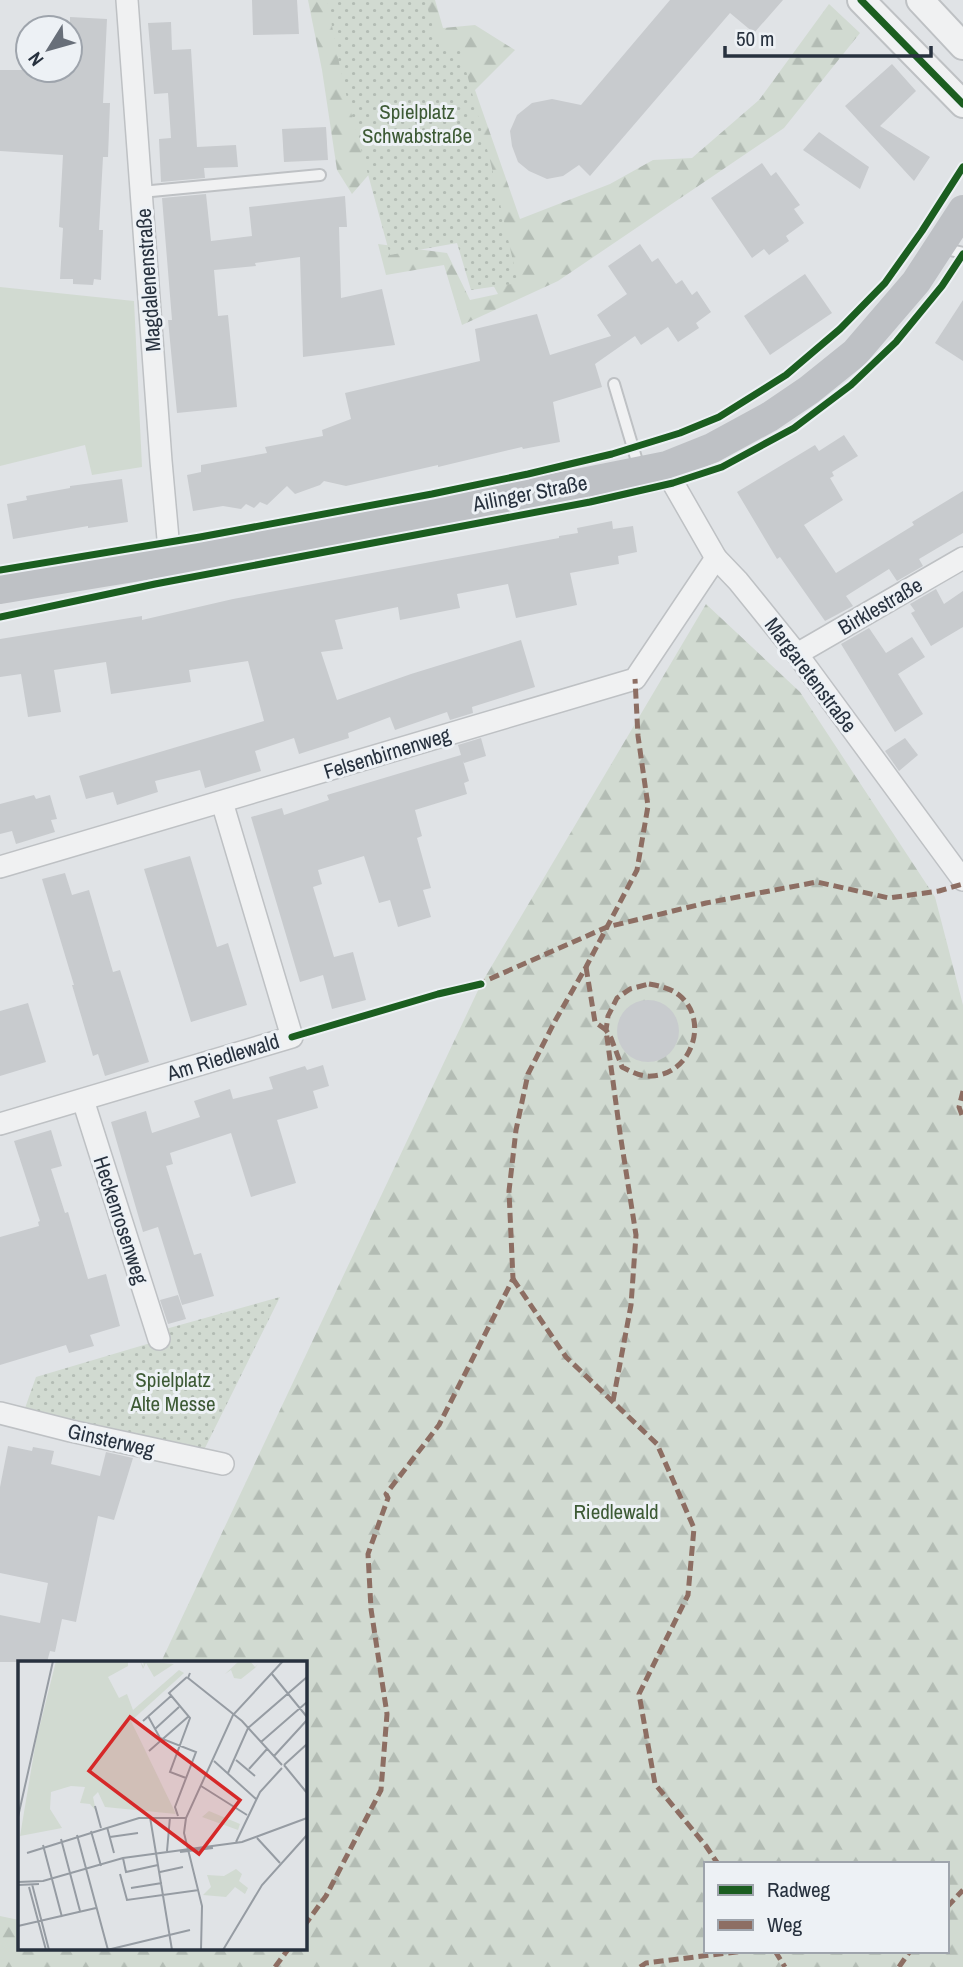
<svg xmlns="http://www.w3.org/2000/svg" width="963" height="1967" font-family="'Archivo Narrow',sans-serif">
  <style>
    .grass { fill: #d1dad1 }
    .forest { fill: url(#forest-firs); fill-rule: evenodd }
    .park { fill: url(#park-dots) }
    .building { fill: #c8cbce }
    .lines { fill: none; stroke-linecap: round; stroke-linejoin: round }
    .service-casing { stroke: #bec1c4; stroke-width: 14 }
    .minor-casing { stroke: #bec1c4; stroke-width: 24 }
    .tertiary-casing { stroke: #bec1c4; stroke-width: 30 }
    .service { stroke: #f0f1f2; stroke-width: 10 }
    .minor { stroke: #f0f1f2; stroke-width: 21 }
    .tertiary { stroke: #f0f1f2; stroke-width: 26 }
    .secondary { stroke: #bec1c5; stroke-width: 30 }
    .quiet { stroke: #8d6e63; stroke-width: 5; stroke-dasharray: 10 5; stroke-linecap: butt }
    .cycleway-casing { stroke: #edf1f5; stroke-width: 11 }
    .cycleway { stroke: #1b5e20; stroke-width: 7 }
    .labels { text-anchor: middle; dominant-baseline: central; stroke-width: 6; stroke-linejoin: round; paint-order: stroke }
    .park-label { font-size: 21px; fill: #3d5a35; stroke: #edf1f5 }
    .street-label { font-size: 21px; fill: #27313e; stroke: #edf1f5 }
    .inset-road { fill: none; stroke: #969ca3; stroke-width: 2 }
    .view { fill: #d62828; fill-opacity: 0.15; stroke: #d62828; stroke-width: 3.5 }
    .inset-edge { fill: none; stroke: #27313e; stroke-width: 3.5 }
  </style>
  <defs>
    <pattern id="forest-firs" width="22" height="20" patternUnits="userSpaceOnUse" patternTransform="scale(1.75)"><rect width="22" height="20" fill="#d1dad1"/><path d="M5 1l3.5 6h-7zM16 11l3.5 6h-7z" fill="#b3bcb4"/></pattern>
    <pattern id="park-dots" width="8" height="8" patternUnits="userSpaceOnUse" patternTransform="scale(1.75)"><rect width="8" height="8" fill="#d1dad1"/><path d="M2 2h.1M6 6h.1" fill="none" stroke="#b3bcb4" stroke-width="1.8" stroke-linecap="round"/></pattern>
  </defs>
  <rect width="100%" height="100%" fill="#e0e3e6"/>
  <!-- grass -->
  <polygon class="grass" points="0,287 134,301 142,467 92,475 85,445 0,466"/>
  <!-- forest -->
  <g class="forest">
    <polygon points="308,0 435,0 443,28 475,25 515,50 475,90 520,219 610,184 653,160 692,158 759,100 829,4 860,33 784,128 558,281 462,325 444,265 386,275 378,244 447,253 470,300 498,294 426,162 384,157 352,194 337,170 322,70"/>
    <path d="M706 604 800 692 935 897 963 1005V1967H0V1916L19 1920V1948H304V1662H161L481 984ZM706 1864H947V1951H706Z"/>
  </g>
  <!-- park -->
  <g class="park">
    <polygon points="327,0 425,0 440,49 460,48 491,164 518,283 471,290 457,243 390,255 343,83"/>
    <polygon points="280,1297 203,1452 24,1411 36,1377 164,1339 162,1330"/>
  </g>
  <!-- building -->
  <g class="building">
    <polygon points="252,0 297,0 299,34 253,35"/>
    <polygon points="670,0 783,0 754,33 730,13 590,176 579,165 563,176 547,179 529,171 518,162 512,146 510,131 517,115 532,103 552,99 581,105"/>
    <polygon points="70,17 107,19 103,103 110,103 108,157 103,157 99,230 103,230 101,280 94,279 93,285 73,284 73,279 60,279 63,228 59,227 63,155 0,151 0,70 70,70"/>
    <polygon points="171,22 172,50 191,49 197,147 236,145 238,167 204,168 205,178 161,182 159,139 171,138 168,93 154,94 148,23"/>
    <polygon points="892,64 916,91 880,126 930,157 914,181 845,106"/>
    <polygon points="326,127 328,160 284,162 282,129"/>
    <polygon points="819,132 869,167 860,189 803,150"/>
    <polygon points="762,163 771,176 776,172 800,205 794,209 804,223 786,236 789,241 769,255 764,249 752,258 711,198"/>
    <polygon points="206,194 211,241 252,236 249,207 345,196 347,227 339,227 341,298 382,289 395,345 303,357 300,257 255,263 256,266 214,270 218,316 228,315 237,407 177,413 168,320 172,320 162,198"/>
    <polygon points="640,244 652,262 658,258 676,284 682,280 692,295 697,291 711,312 696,323 699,328 678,342 668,327 641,345 635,336 595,364 602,387 553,402 560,442 523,449 522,447 438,467 438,465 346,486 324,481 320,485 295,494 287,486 267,505 260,502 254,508 246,504 241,509 223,506 193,511 187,475 201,472 201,465 267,453 265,447 323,436 322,430 351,419 345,393 480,361 475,329 537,314 550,355 611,336 597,315 627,294 608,266"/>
    <polygon points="805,274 832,313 770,355 744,316"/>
    <polygon points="963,300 963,361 935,343"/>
    <polygon points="844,435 858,456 832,472 834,476 830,478 843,500 804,525 836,573 914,525 912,522 963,491 963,533 919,559 923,566 897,581 889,569 846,596 853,606 825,621 780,557 777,559 737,492 815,445 819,451"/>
    <polygon points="122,479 128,522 88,528 88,526 13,539 7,504 27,500 26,496 70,488 70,486"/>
    <polygon points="612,521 613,529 633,526 637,552 618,556 619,564 570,573 577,605 516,618 508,584 457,594 460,608 400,620 398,607 335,620 343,649 321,652 337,700 411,674 521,640 535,687 472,707 473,713 450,720 447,712 395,730 390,717 348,733 349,738 299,754 294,738 255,751 261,771 205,788 200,770 155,781 158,792 117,805 113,792 86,799 79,776 264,721 248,661 189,670 191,682 111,694 106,662 54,670 61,712 28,717 21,674 0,677 0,639 142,616 142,620 233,599 559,538 559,536 578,533 577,528"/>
    <polygon points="936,589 944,604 963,591 963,627 931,646 911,613 915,611 910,604"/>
    <polygon points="869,628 886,653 912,637 925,657 898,674 923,714 895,732 841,644"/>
    <polygon points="481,738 486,756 464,763 463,761 469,781 464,783 467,794 415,810 422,836 417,838 431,888 423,890 431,917 398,927 390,900 379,903 364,856 318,870 322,884 313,887 334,957 353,952 366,1000 332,1009 323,975 300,982 251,817 282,808 284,815 329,800 327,795 461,755 458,745"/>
    <polygon points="905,738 918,755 899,771 885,751"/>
    <polygon points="34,795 36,799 50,795 57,819 51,820 55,832 16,844 12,831 0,834 0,804"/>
    <polygon points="190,856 217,947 228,943 247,1005 191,1022 144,869"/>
    <polygon points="65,873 72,895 89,890 113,972 120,970 149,1062 105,1076 98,1054 93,1056 72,985 74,985 42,879"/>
    <circle cx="648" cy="1031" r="31"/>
    <polygon points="28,1003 46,1062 0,1076 0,1011"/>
    <polygon points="323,1065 329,1086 313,1091 318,1108 277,1120 296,1183 251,1197 231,1133 170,1153 173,1164 166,1166 194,1255 201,1253 214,1296 182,1305 158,1227 143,1232 111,1122 146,1111 152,1133 200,1117 194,1101 230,1089 233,1099 273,1089 269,1077 305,1066 307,1070"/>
    <polygon points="51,1130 62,1166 51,1169 65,1213 68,1212 88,1279 106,1274 120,1326 90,1335 94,1346 69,1353 66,1345 0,1365 0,1237 39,1226 38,1222 40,1221 14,1141"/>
    <polygon points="178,1295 186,1319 168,1324 160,1300"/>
    <polygon points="8,1446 32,1451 33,1447 54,1451 51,1464 100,1476 106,1452 133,1458 114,1520 98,1516 76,1622 62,1619 55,1652 50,1651 47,1662 0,1662 0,1615 40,1623 48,1583 0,1573 0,1487"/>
  </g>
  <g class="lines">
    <!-- service casing -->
    <g class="service-casing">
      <g id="service">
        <polyline points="141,192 320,175"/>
        <polyline points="942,248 963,253"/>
        <polyline points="614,384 639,468"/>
      </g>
    </g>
    <!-- minor casing -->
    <g class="minor-casing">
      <g id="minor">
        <polyline points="127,0 161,461 170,561"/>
        <polyline points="667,466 673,483 716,558 738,581 797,654 963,880"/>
        <polyline points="797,654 963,558"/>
        <polyline points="0,867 635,679 716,558"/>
        <polyline points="83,1100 159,1339"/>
        <polyline points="0,1124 292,1037 222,802"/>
        <polyline points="0,1413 71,1431 223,1464"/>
      </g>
    </g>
    <!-- tertiary casing -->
    <g class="tertiary-casing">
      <g id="tertiary">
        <polyline points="861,0 963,104"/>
        <polyline points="920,0 963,46"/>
      </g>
    </g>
    <!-- service -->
    <use href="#service" class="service"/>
    <!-- minor -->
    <use href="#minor" class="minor"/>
    <!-- tertiary -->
    <use href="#tertiary" class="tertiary"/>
    <!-- secondary -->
    <polyline class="secondary" points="0,589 170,561 437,512 667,466 712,448 769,417 809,390 855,353 916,282 963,210"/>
    <!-- quiet -->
    <g class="quiet">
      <polyline points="586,967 595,1022 606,1030 620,1133 636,1235 631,1305 613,1401"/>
      <path d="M649 984C660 986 670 988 679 995 710 1020 692 1074 652 1076 641 1077 632 1072 622 1067L611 1038 606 1030 608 1016 617 998 630 989Z"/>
      <polyline points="476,985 607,927 706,903 817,882 889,898 939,891 963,884"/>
      <polyline points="963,1091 959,1107 963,1118"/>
      <polyline points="513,1279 566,1357 657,1444 694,1528 688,1595 639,1694 655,1784 706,1846 718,1864"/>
      <polyline points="947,1907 963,1890"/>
      <polyline points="304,1926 326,1896 381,1790 387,1714 371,1609 368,1554 388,1498 386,1494 439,1425 513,1279 509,1191 516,1130 528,1074 555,1021 586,967 637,870 648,806 638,736 635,679"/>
      <polyline points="775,1951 785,1967"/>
      <polyline points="275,1967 289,1948"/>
      <polyline points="640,1967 646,1963 744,1951"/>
      <polyline points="899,1967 910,1951"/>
    </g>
    <!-- cycleway casing -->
    <g class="cycleway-casing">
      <g id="cycleway">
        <polyline points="861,0 963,104"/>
        <polyline points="0,570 200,537 432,494 528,474 612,454 680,433 719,417 786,375 840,329 885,283 922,231 963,167"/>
        <polyline points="0,617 155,584 590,502 673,483 722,467 794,428 851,385 896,342 942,286 963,254"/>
        <polyline points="292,1037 438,994 481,984"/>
      </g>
    </g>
    <!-- cycleway -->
    <use href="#cycleway" class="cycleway"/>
  </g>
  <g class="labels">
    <!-- park labels -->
    <g class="park-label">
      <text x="417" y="111">Spielplatz<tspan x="417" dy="24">Schwabstraße</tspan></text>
      <text x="173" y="1379">Spielplatz<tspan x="173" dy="24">Alte Messe</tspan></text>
      <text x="616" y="1511">Riedlewald</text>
    </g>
    <!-- street labels -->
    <g class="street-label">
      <text transform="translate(148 280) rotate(-94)">Magdalenenstraße</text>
      <text transform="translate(530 493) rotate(-11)">Ailinger Straße</text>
      <text transform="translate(880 606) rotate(-30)">Birklestraße</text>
      <text transform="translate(811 675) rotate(53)">Margaretenstraße</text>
      <text transform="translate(387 753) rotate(-17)">Felsenbirnenweg</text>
      <text transform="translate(223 1057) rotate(-17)">Am Riedlewald</text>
      <text transform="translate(121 1220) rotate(72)">Heckenrosenweg</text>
      <text transform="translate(111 1440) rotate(13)">Ginsterweg</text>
    </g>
  </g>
  <!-- overview -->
  <g transform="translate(18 1661)">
    <rect width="289" height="289" fill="#e0e3e6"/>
    <path d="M122 0 126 6 125 0 156 3 136 16 128 2 125 8ZM221 0H232L237 6 240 3 237 7 223 18 216 17 213 9 207 13Z" fill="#d1dad1"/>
    <path d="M38 0H110V5L90 16 101 37 109 33 115 49 161 9 166 12 113 60 158 153 87 146 80 131 75 136 78 150 72 143 62 142 67 126 53 125 33 131 32 148 44 167 2 175 18 80Z" fill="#d1dad1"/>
    <path d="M191 150 222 163 220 169 184 156ZM218 208 224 213 221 220 230 227 227 233 217 226 208 236 185 234 193 226 189 214 206 215Z" fill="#d1dad1"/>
    <path class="inset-road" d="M172 12 170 17 224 60 264 104M254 13 289 56M130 55 142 77 178 91 157 146 160 155M125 60 153 35M137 68 161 46M243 81 289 41M131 90 171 55M256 95 289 59M218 99 237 115M196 100 238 138M266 104 289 132M266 104 289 83M231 108 249 88M210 112 230 67 289 16M168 117 152 111 172 57 151 32 169 16M183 125 229 154M77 145 83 167M0 156 35 0M132 156 154 289M89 166 96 192M73 170 83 205M59 174 90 289M92 176 120 172M239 177 262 202M0 178V201M43 178 62 250M218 181 242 131 264 107M25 184 44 256M149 190 152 156M162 191 195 187M9 192 121 157H168M105 197 108 211 140 204M142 211 165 206M102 213 109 239 181 229M0 221 25 220 105 197 224 181 289 157M14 223 31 289M0 224 21 223M11 226 28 289M113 227 144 222M0 265 78 247M89 289 172 269M183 289 184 245 166 172 168 157 215 54 265 0M205 289 244 224 289 174"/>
    <path class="view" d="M112 56 222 139 181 193 71 110Z"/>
    <rect width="289" height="289" class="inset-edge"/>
  </g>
  <!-- legend -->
  <rect x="704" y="1862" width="245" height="91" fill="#edf1f5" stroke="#9ea4ac" stroke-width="2"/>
  <rect x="718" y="1885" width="35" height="10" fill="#1b5e20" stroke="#9ea4ac" stroke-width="2"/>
  <text x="767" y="1897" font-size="21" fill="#27313e">Radweg</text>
  <rect x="718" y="1920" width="35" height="10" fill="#8d6e63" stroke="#9ea4ac" stroke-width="2"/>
  <text x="767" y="1932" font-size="21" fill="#27313e">Weg</text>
  <!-- north arrow -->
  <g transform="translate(49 49) rotate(233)"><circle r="33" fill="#edf1f5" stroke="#9ea4ac" stroke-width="2"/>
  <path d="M0-5L12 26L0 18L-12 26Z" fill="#686f79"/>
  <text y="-10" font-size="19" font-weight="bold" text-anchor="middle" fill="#27313e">N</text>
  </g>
  <!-- scale -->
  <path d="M725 46v10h206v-10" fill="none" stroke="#27313e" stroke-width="3.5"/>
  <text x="736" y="46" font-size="21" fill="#27313e" stroke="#edf1f5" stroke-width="5" paint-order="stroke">50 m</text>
</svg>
